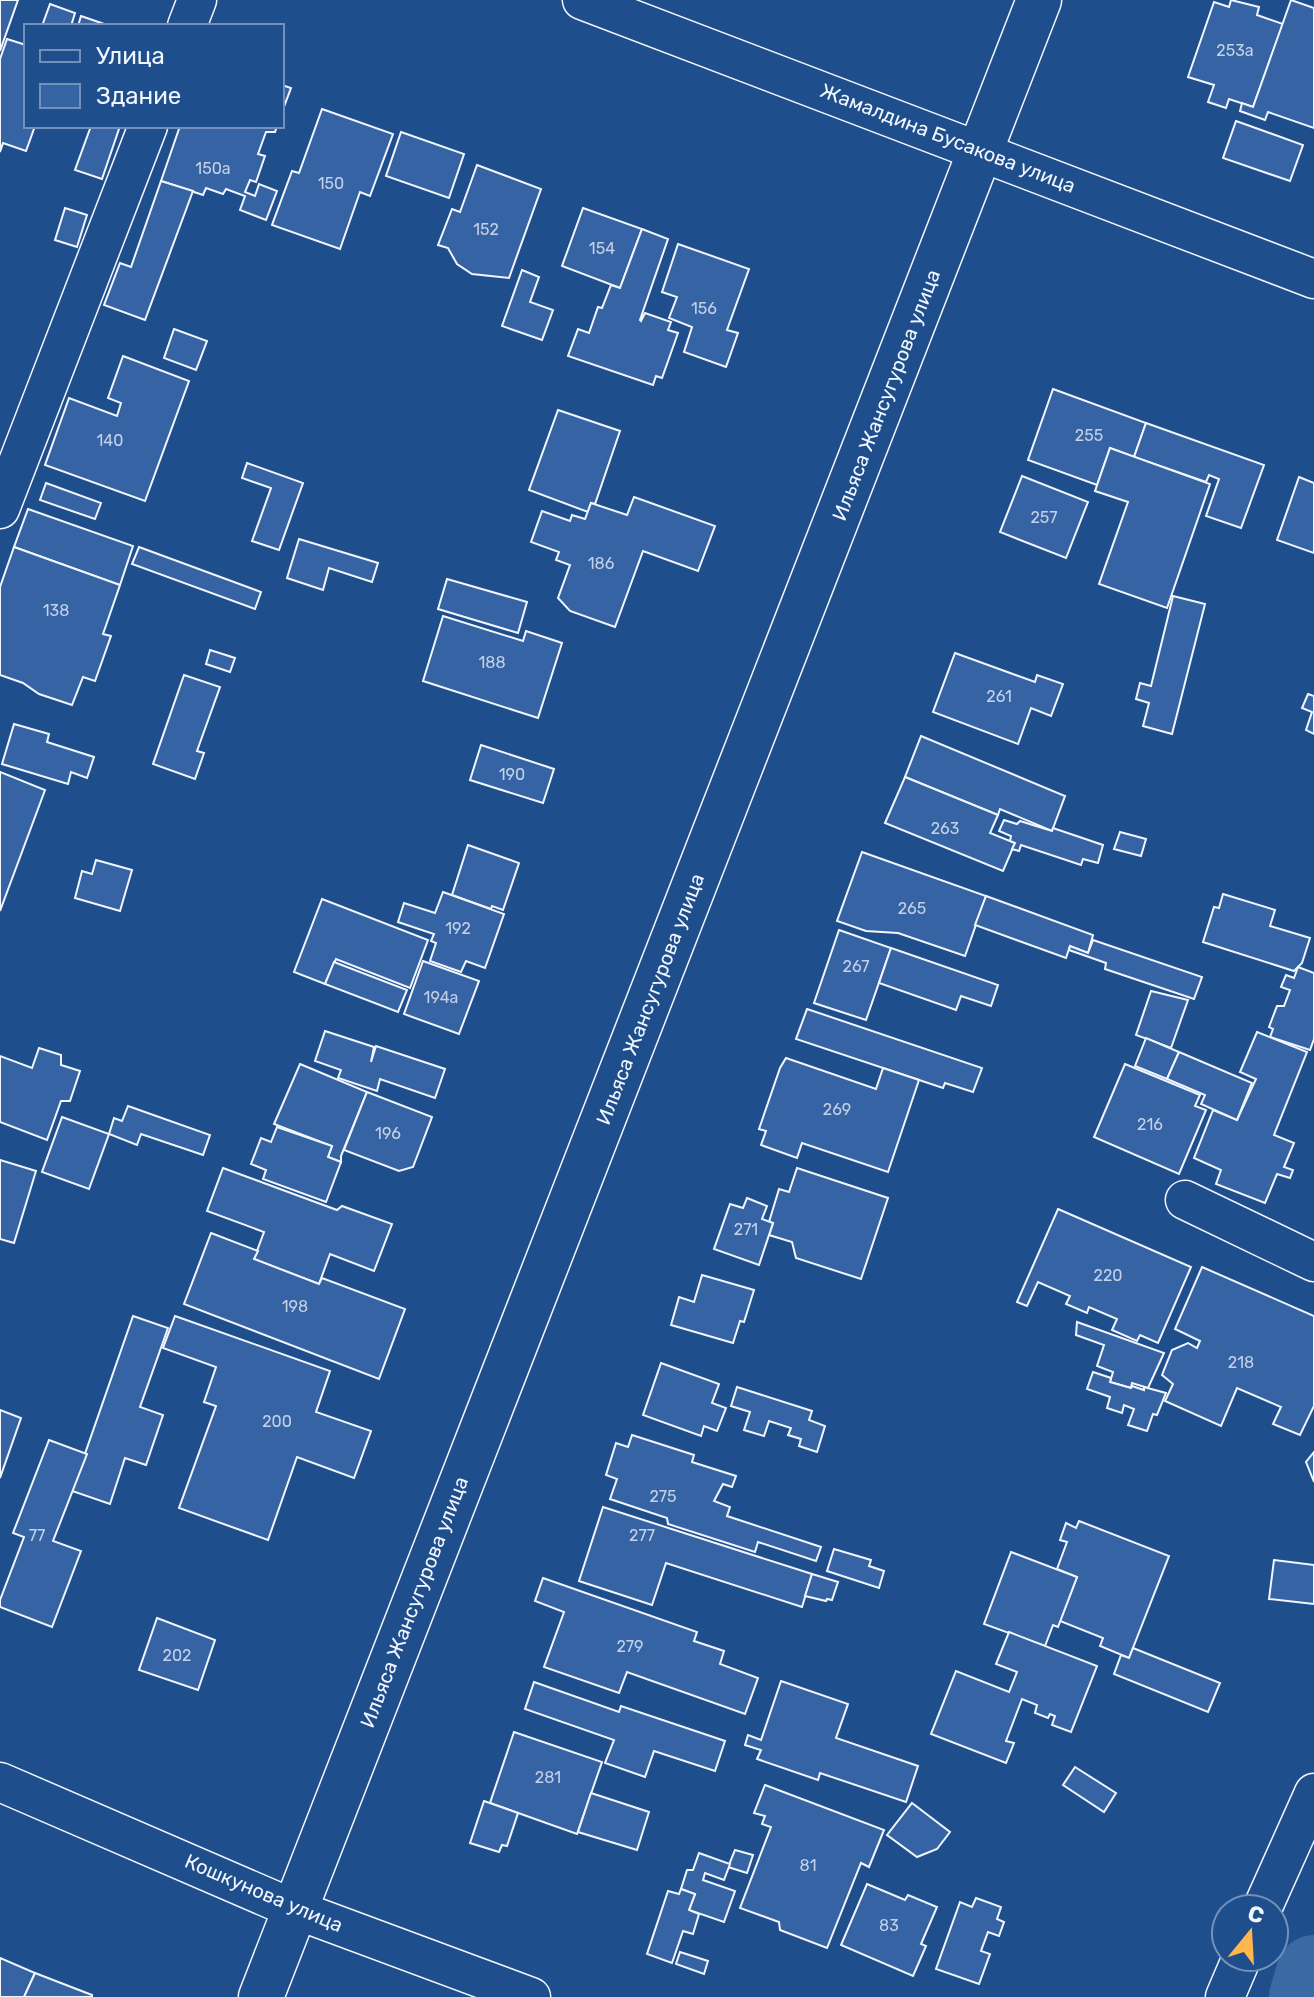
<svg xmlns="http://www.w3.org/2000/svg" width="1314" height="1997" font-family="Rubik,sans-serif">
  <style>
    .lines { fill: none; stroke-linecap: round; stroke-linejoin: round }
    .river { stroke: #3b69a3; stroke-width: 76 }
    .building { fill: #3563a3; stroke: #f2f6ff; stroke-width: 2 }
    .street-casing { stroke: #f2f6ff; stroke-width: 41 }
    .secondary-casing { stroke: #f2f6ff; stroke-width: 47 }
    .street { stroke: #1f4e8c; stroke-width: 38 }
    .secondary { stroke: #1f4e8c; stroke-width: 44 }
    .labels { text-anchor: middle; dominant-baseline: central; stroke-width: 6; stroke-linejoin: round; paint-order: stroke }
    .number-label { font-size: 16px; fill: #c3d1e8 }
    .street-label { font-size: 20px; fill: #f2f6ff; stroke: #1f4e8c }
  </style>
  <rect width="100%" height="100%" fill="#1f4e8c"/>
  <g class="lines">
    <!-- river -->
    <polyline class="river" points="1307,1997 1314,1973"/>
  </g>
  <!-- building -->
  <g class="building">
    <polygon points="0,0 18,0 0,51"/>
    <polygon points="1231,0 1259,7 1257,15 1283,24 1253,107 1229,99 1226,108 1208,102 1214,85 1188,77 1214,2 1229,7"/>
    <polygon points="1291,0 1314,8 1314,128 1268,112 1265,120 1240,111 1242,103 1253,107"/>
    <polygon points="50,4 75,13 71,26 42,26"/>
    <polygon points="81,16 110,26 78,26"/>
    <polygon points="7,39 26,45 26,126 35,126 26,151 3,143 0,152 0,59"/>
    <polygon points="282,85 291,88 282,112"/>
    <polygon points="322,109 393,134 370,196 360,192 340,249 272,225 292,171 299,173"/>
    <polygon points="1236,121 1303,145 1290,181 1223,158"/>
    <polygon points="91,126 120,126 102,179 75,170"/>
    <polygon points="180,126 277,126 275,132 266,132 258,154 265,156 256,182 250,180 245,192 255,196 259,184 277,191 266,220 240,210 245,196 226,189 223,194 206,188 203,195 161,181"/>
    <polygon points="401,132 464,154 449,198 386,176"/>
    <polygon points="477,165 541,189 509,278 472,274 457,264 448,248 438,245 452,209 460,212"/>
    <polygon points="161,181 193,191 145,320 104,305 120,263 131,267"/>
    <polygon points="65,208 87,215 77,247 55,240"/>
    <polygon points="583,208 642,229 620,288 562,266"/>
    <polygon points="642,229 668,239 640,320 641,321 645,313 671,322 668,330 678,333 662,378 656,376 653,385 568,356 578,329 589,333 598,307 602,308 611,285 620,288"/>
    <polygon points="678,244 749,269 727,330 738,333 726,367 684,352 692,327 669,318 677,297 662,292"/>
    <polygon points="522,270 539,277 530,302 553,310 542,340 502,326"/>
    <polygon points="174,329 207,341 196,370 164,358"/>
    <polygon points="123,356 189,381 145,501 45,465 69,398 117,416 121,403 108,398"/>
    <polygon points="1053,389 1146,423 1134,457 1110,448 1097,485 1028,460"/>
    <polygon points="558,410 620,431 595,504 591,503 588,512 529,490"/>
    <polygon points="1146,423 1264,465 1241,528 1206,516 1219,479 1209,475 1206,482 1134,457"/>
    <polygon points="1110,448 1210,484 1167,608 1099,584 1128,502 1095,491"/>
    <polygon points="247,463 303,483 279,550 252,541 271,488 242,478"/>
    <polygon points="1022,476 1088,502 1066,558 1000,532"/>
    <polygon points="1299,477 1314,483 1314,553 1277,540"/>
    <polygon points="46,483 101,503 95,519 40,500"/>
    <polygon points="634,497 715,526 698,571 643,551 615,627 570,611 558,598 570,565 556,560 559,552 531,542 542,511 570,521 572,515 585,519 591,503 627,515"/>
    <polygon points="28,509 133,546 120,585 14,547"/>
    <polygon points="299,539 378,563 372,582 329,568 323,590 287,578"/>
    <polygon points="14,547 120,585 103,634 111,636 95,681 83,677 72,705 39,694 23,683 0,675 0,587"/>
    <polygon points="139,547 261,592 255,609 132,564"/>
    <polygon points="447,579 527,602 518,633 438,609"/>
    <polygon points="1173,596 1205,604 1172,734 1143,726 1149,703 1136,699 1140,683 1151,686"/>
    <polygon points="443,616 523,641 526,631 562,643 538,718 423,681"/>
    <polygon points="210,650 235,658 230,672 206,664"/>
    <polygon points="955,653 1035,682 1037,675 1063,684 1051,716 1031,708 1018,744 933,712"/>
    <polygon points="184,675 220,687 197,751 204,753 195,779 153,764"/>
    <polygon points="1308,694 1314,696 1314,734 1306,730 1312,712 1302,708"/>
    <polygon points="14,724 49,734 47,742 94,757 87,778 71,772 68,784 2,764"/>
    <polygon points="921,736 1065,796 1052,831 1000,809 998,815 905,777"/>
    <polygon points="481,745 554,769 543,803 470,780"/>
    <polygon points="0,772 45,790 0,911"/>
    <polygon points="905,777 998,815 990,833 1015,843 1003,871 885,823"/>
    <polygon points="1004,820 1017,824 1020,821 1052,831 1053,828 1103,845 1098,863 1083,859 1081,865 1021,845 1019,851 1012,849 1015,843 1010,841 1011,836 999,831"/>
    <polygon points="1120,832 1146,839 1141,856 1114,849"/>
    <polygon points="468,845 519,863 503,910 492,906 491,909 452,895"/>
    <polygon points="862,852 986,896 965,956 898,933 866,931 837,921"/>
    <polygon points="96,860 132,870 120,911 75,898 82,871 92,874"/>
    <polygon points="443,892 504,914 485,968 466,961 461,972 430,961 436,943 431,941 434,934 398,922 404,903 435,913"/>
    <polygon points="1223,894 1275,910 1270,926 1310,938 1302,963 1294,971 1203,942 1214,907 1219,908"/>
    <polygon points="986,896 1093,935 1088,953 1070,946 1066,958 975,925"/>
    <polygon points="322,899 428,940 410,988 336,959 325,984 294,972"/>
    <polygon points="839,930 891,948 866,1020 814,1003"/>
    <polygon points="1093,940 1202,977 1194,999 1105,969 1106,963 1069,950 1070,946 1088,953"/>
    <polygon points="891,948 998,985 991,1006 961,996 956,1010 879,983"/>
    <polygon points="423,961 479,981 459,1034 404,1014"/>
    <polygon points="334,962 407,990 398,1012 325,984"/>
    <polygon points="1298,967 1314,973 1314,1039 1310,1050 1270,1037 1273,1029 1269,1027 1277,1006 1284,1006 1290,990 1281,987 1286,975 1294,978"/>
    <polygon points="1151,991 1188,1000 1171,1048 1136,1035"/>
    <polygon points="807,1009 982,1068 973,1092 945,1083 943,1088 796,1039"/>
    <polygon points="325,1031 374,1047 371,1062 376,1046 445,1069 435,1098 380,1079 377,1091 338,1078 341,1070 315,1061"/>
    <polygon points="1257,1032 1307,1052 1274,1135 1294,1143 1284,1167 1293,1170 1290,1178 1277,1174 1265,1203 1216,1184 1221,1170 1194,1158 1213,1110 1237,1120 1256,1079 1240,1072"/>
    <polygon points="1146,1038 1179,1052 1167,1079 1135,1066"/>
    <polygon points="39,1048 61,1055 61,1065 80,1071 70,1101 61,1101 47,1140 0,1122 0,1056 32,1068"/>
    <polygon points="1179,1052 1252,1083 1237,1120 1201,1104 1205,1095 1167,1079"/>
    <polygon points="786,1058 876,1089 883,1068 919,1080 888,1172 802,1143 797,1158 761,1145 766,1131 759,1129 780,1068"/>
    <polygon points="300,1064 367,1092 341,1156 341,1162 328,1157 332,1146 274,1124"/>
    <polygon points="1125,1064 1200,1095 1195,1106 1206,1110 1179,1174 1094,1137"/>
    <polygon points="367,1092 432,1117 413,1167 399,1171 344,1150"/>
    <polygon points="128,1106 210,1135 203,1155 141,1134 137,1145 109,1134 114,1118 122,1121"/>
    <polygon points="62,1117 109,1134 89,1189 42,1172"/>
    <polygon points="277,1127 332,1146 328,1157 341,1162 326,1202 263,1179 266,1170 251,1164 261,1138 271,1142"/>
    <polygon points="0,1160 36,1171 14,1243 0,1239"/>
    <polygon points="223,1168 337,1210 342,1206 392,1224 374,1271 330,1254 319,1284 254,1259 264,1232 207,1211"/>
    <polygon points="797,1168 888,1198 861,1279 796,1258 792,1242 769,1235 773,1223 769,1222 779,1189 789,1192"/>
    <polygon points="747,1198 767,1206 762,1219 773,1223 759,1265 714,1249 730,1204 743,1208"/>
    <polygon points="1058,1209 1191,1267 1158,1343 1140,1335 1137,1341 1112,1330 1117,1319 1089,1307 1087,1313 1066,1304 1070,1296 1038,1282 1027,1306 1017,1302"/>
    <polygon points="211,1233 258,1251 254,1259 319,1284 322,1278 405,1309 379,1379 184,1304"/>
    <polygon points="1202,1267 1314,1316 1314,1406 1300,1435 1273,1424 1281,1407 1237,1388 1221,1426 1165,1401 1173,1384 1162,1375 1172,1350 1188,1343 1197,1348 1200,1341 1175,1329"/>
    <polygon points="702,1275 754,1290 744,1322 740,1321 733,1343 671,1325 679,1297 694,1302"/>
    <polygon points="133,1316 168,1328 140,1407 163,1415 146,1465 125,1458 110,1504 72,1491"/>
    <polygon points="175,1316 330,1371 316,1412 371,1431 354,1478 297,1457 268,1540 179,1508 216,1406 204,1402 216,1367 163,1348"/>
    <polygon points="1077,1322 1164,1353 1148,1388 1132,1383 1131,1388 1110,1382 1113,1372 1097,1366 1104,1345 1076,1335"/>
    <polygon points="661,1363 719,1384 712,1403 726,1408 717,1431 704,1426 701,1436 643,1415"/>
    <polygon points="1093,1372 1111,1378 1110,1382 1131,1388 1132,1386 1144,1390 1144,1387 1166,1393 1157,1415 1153,1414 1147,1431 1128,1425 1134,1409 1124,1405 1122,1413 1107,1408 1110,1397 1087,1389"/>
    <polygon points="737,1387 812,1411 809,1420 825,1426 817,1452 799,1446 801,1439 788,1435 791,1428 769,1421 764,1436 744,1430 750,1412 731,1406"/>
    <polygon points="0,1410 21,1418 0,1478"/>
    <polygon points="632,1435 694,1455 692,1462 736,1476 732,1487 723,1484 714,1501 730,1507 727,1516 821,1547 816,1561 758,1542 755,1552 668,1524 667,1518 610,1499 617,1479 606,1475 616,1443 628,1447"/>
    <polygon points="49,1440 87,1454 53,1541 81,1551 52,1627 0,1607 0,1600 24,1537 13,1533"/>
    <polygon points="1314,1452 1314,1482 1306,1462"/>
    <polygon points="603,1507 812,1574 802,1607 666,1563 652,1605 579,1581"/>
    <polygon points="1079,1521 1169,1556 1129,1658 1100,1646 1103,1638 1060,1621 1077,1577 1057,1569 1067,1542 1060,1540 1066,1523 1076,1528"/>
    <polygon points="834,1549 871,1560 869,1566 884,1571 879,1588 827,1571"/>
    <polygon points="1011,1552 1077,1577 1058,1627 1053,1625 1045,1646 984,1624"/>
    <polygon points="1274,1560 1314,1565 1314,1604 1269,1599"/>
    <polygon points="812,1574 838,1582 832,1600 827,1599 826,1601 805,1596"/>
    <polygon points="543,1578 697,1632 694,1641 724,1651 720,1664 758,1678 745,1714 627,1672 619,1693 544,1667 564,1612 535,1601"/>
    <polygon points="157,1618 215,1640 198,1690 139,1670"/>
    <polygon points="1009,1632 1097,1666 1071,1732 1052,1725 1055,1716 1050,1714 1048,1718 1035,1713 1037,1705 1022,1699 1006,1741 1014,1743 1006,1763 931,1734 956,1671 1009,1692 1017,1672 996,1664"/>
    <polygon points="1133,1648 1220,1683 1208,1712 1114,1674 1121,1655 1129,1658"/>
    <polygon points="781,1681 848,1704 836,1738 918,1766 906,1802 820,1773 818,1780 757,1759 761,1750 745,1745 748,1735 761,1740"/>
    <polygon points="534,1682 619,1712 621,1706 725,1741 715,1771 654,1751 645,1777 605,1763 614,1740 525,1709"/>
    <polygon points="514,1732 602,1762 577,1834 490,1803"/>
    <polygon points="1075,1767 1116,1793 1104,1812 1063,1785"/>
    <polygon points="765,1785 884,1830 869,1867 861,1863 827,1948 780,1930 779,1922 740,1908 771,1827 762,1824 765,1816 754,1813"/>
    <polygon points="591,1793 649,1812 637,1850 578,1832"/>
    <polygon points="484,1801 518,1813 507,1846 502,1845 499,1852 470,1843"/>
    <polygon points="912,1803 950,1832 937,1849 917,1857 887,1835"/>
    <polygon points="735,1850 753,1855 747,1873 728,1867"/>
    <polygon points="699,1853 730,1864 724,1880 705,1873 703,1880 735,1891 724,1922 689,1910 695,1894 681,1889 687,1870 693,1870"/>
    <polygon points="867,1884 905,1900 908,1895 937,1907 921,1944 926,1946 913,1976 841,1945"/>
    <polygon points="681,1889 695,1894 689,1910 699,1914 693,1934 683,1931 672,1963 647,1954 668,1891 679,1894"/>
    <polygon points="976,1898 1001,1907 997,1919 1004,1922 999,1936 988,1932 981,1951 990,1954 979,1984 936,1969 960,1902 972,1907"/>
    <polygon points="680,1952 708,1961 704,1974 676,1964"/>
    <polygon points="0,1958 35,1973 24,1997 0,1997"/>
    <polygon points="35,1973 92,1995 92,1997 24,1997"/>
  </g>
  <g class="lines">
    <!-- street casing -->
    <g class="street-casing">
      <g id="street">
        <polyline points="582,0 1314,279"/>
        <polyline points="187,26 197,0"/>
        <polyline points="0,509 148,126"/>
        <polyline points="1185,1200 1314,1262"/>
        <polyline points="0,1782 294,1909 531,1997"/>
        <polyline points="1262,1909 1314,1793"/>
        <polyline points="1225,1997 1242,1957"/>
      </g>
    </g>
    <!-- secondary casing -->
    <g class="secondary-casing">
      <polyline id="secondary" points="261,1997 1039,0"/>
    </g>
    <!-- street -->
    <use href="#street" class="street"/>
    <!-- secondary -->
    <use href="#secondary" class="secondary"/>
  </g>
  <g class="labels">
    <!-- number labels -->
    <g class="number-label">
      <text x="1235" y="50">253а</text>
      <text x="213" y="168">150а</text>
      <text x="331" y="183">150</text>
      <text x="486" y="229">152</text>
      <text x="602" y="248">154</text>
      <text x="704" y="308">156</text>
      <text x="1089" y="435">255</text>
      <text x="110" y="440">140</text>
      <text x="1044" y="517">257</text>
      <text x="601" y="563">186</text>
      <text x="56" y="610">138</text>
      <text x="492" y="662">188</text>
      <text x="999" y="696">261</text>
      <text x="512" y="774">190</text>
      <text x="945" y="828">263</text>
      <text x="912" y="908">265</text>
      <text x="458" y="928">192</text>
      <text x="856" y="966">267</text>
      <text x="441" y="997">194а</text>
      <text x="837" y="1109">269</text>
      <text x="1150" y="1124">216</text>
      <text x="388" y="1133">196</text>
      <text x="746" y="1229">271</text>
      <text x="1108" y="1275">220</text>
      <text x="295" y="1306">198</text>
      <text x="1241" y="1362">218</text>
      <text x="277" y="1421">200</text>
      <text x="663" y="1496">275</text>
      <text x="37" y="1535">77</text>
      <text x="642" y="1535">277</text>
      <text x="630" y="1646">279</text>
      <text x="177" y="1655">202</text>
      <text x="548" y="1777">281</text>
      <text x="808" y="1865">81</text>
      <text x="889" y="1925">83</text>
    </g>
    <!-- street labels -->
    <g class="street-label">
      <text transform="translate(948 138) rotate(21)">Жамалдина Бусакова улица</text>
      <text transform="translate(886 395) rotate(-69)">Ильяса Жансугурова улица</text>
      <text transform="translate(650 999) rotate(-69)">Ильяса Жансугурова улица</text>
      <text transform="translate(414 1602) rotate(-69)">Ильяса Жансугурова улица</text>
      <text transform="translate(264 1893) rotate(23)">Кошкунова улица</text>
    </g>
  </g>
  <!-- legend -->
  <rect x="24" y="24" width="260" height="104" fill="#1f4e8c" stroke="#7391ba" stroke-width="2"/>
  <rect x="40" y="50" width="40" height="12" fill="#1f4e8c" stroke="#7391ba" stroke-width="2"/>
  <text x="96" y="64" font-size="24" fill="#f2f6ff">Улица</text>
  <rect x="40" y="84" width="40" height="24" fill="#3563a3" stroke="#7391ba" stroke-width="2"/>
  <text x="96" y="104" font-size="24" fill="#f2f6ff">Здание</text>
  <!-- north arrow -->
  <g transform="translate(1250 1933) rotate(18)"><circle r="38" fill="#1f4e8c" stroke="#7391ba" stroke-width="2"/>
  <path d="M0-6L14 30L0 20L-14 30Z" fill="#ffb74d"/>
  <text y="-12" font-size="22" font-weight="bold" text-anchor="middle" fill="#f2f6ff">С</text>
  </g>
</svg>
